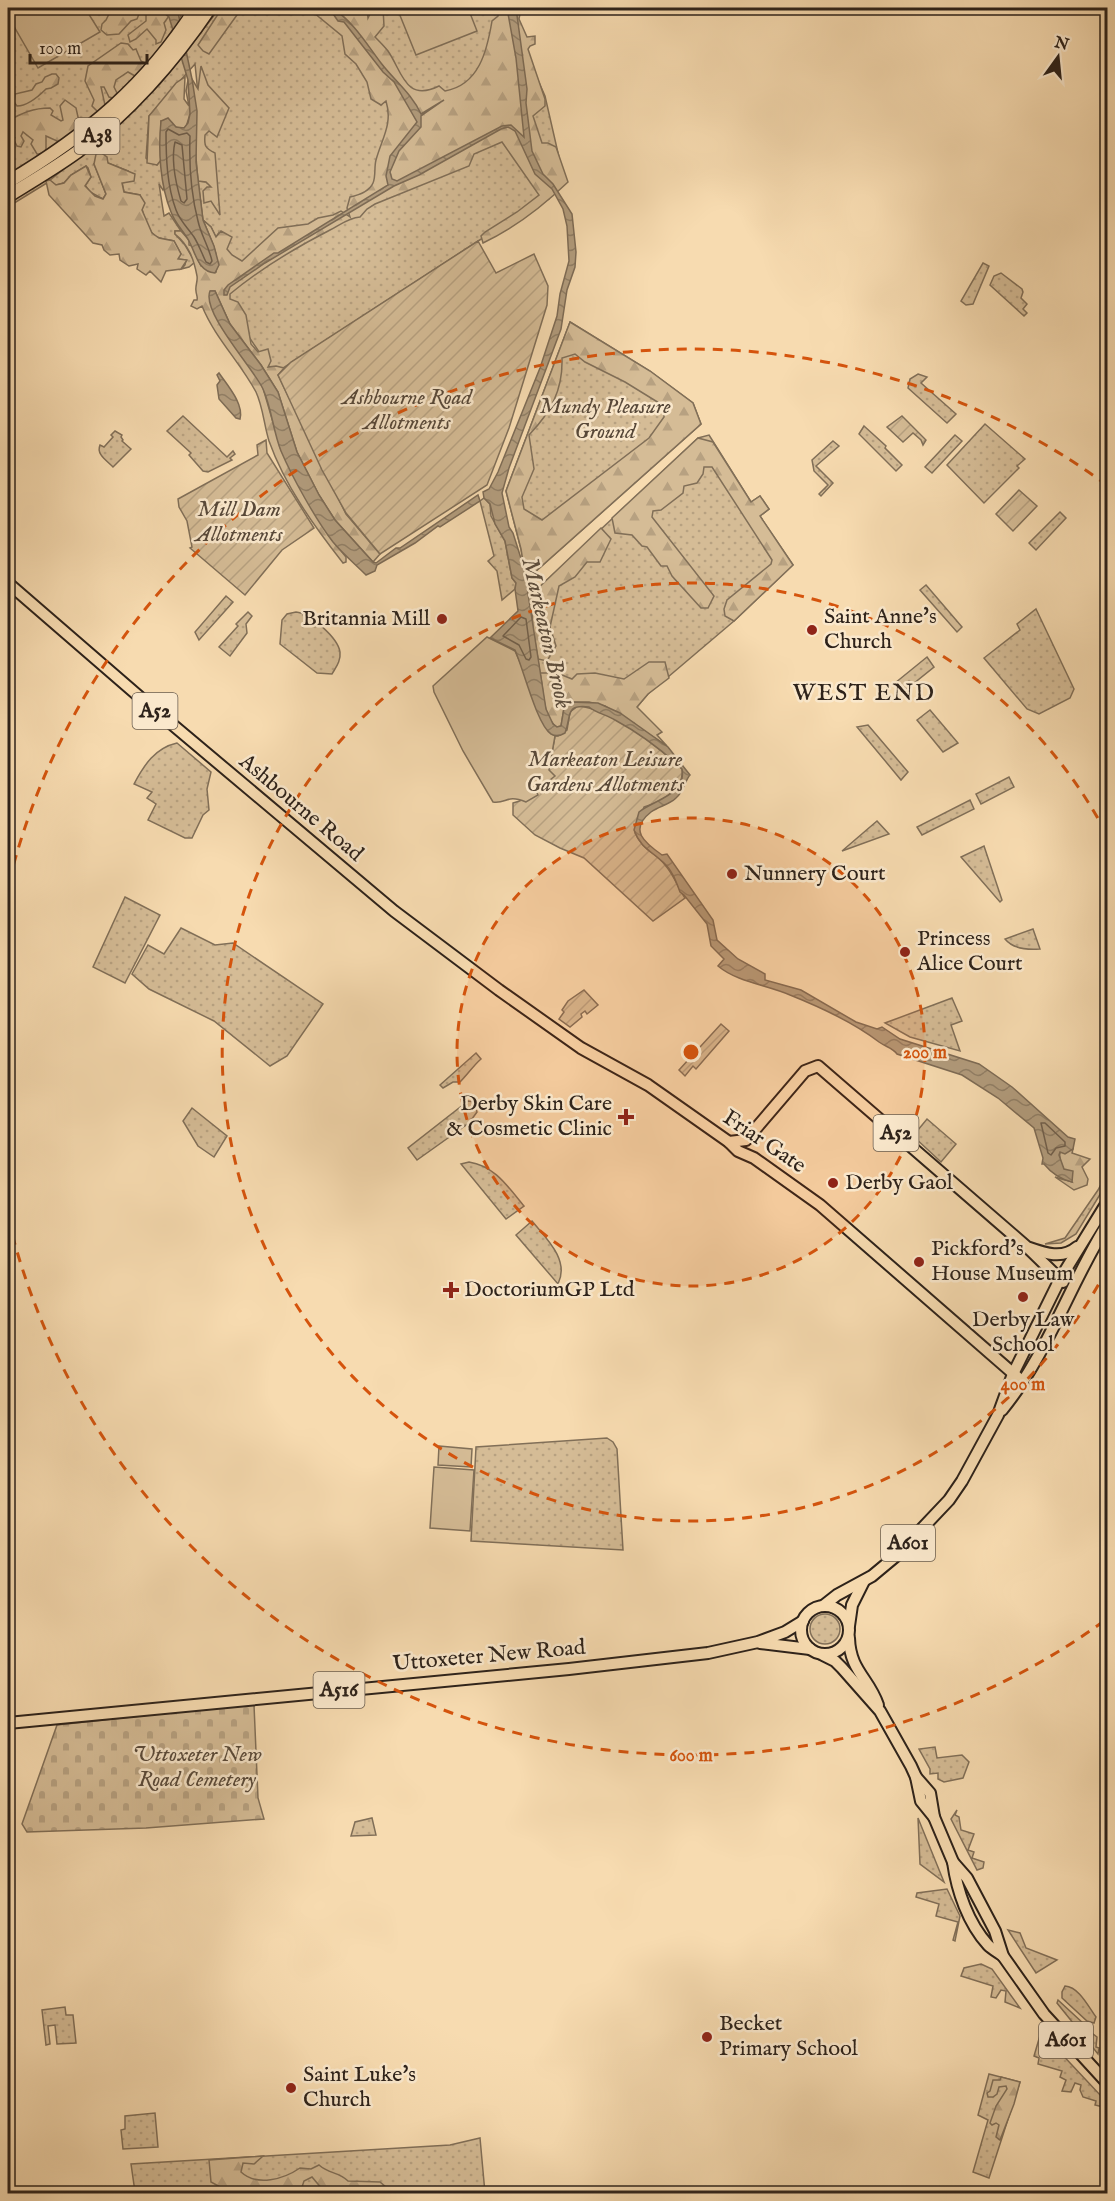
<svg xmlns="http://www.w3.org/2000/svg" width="1115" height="2201" font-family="'IM FELL English',serif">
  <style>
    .grass { fill: url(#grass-dots); stroke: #816f58; stroke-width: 1.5 }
    .forest { fill: url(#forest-firs); stroke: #816f58; stroke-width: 1.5; fill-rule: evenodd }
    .cemetery { fill: url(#cemetery-stones); stroke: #816f58; stroke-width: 1.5 }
    .garden { fill: url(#garden-furrows); stroke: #816f58; stroke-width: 1.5 }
    .pitch { fill: #d5bc96; stroke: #816f58; stroke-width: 1.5 }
    .water { fill: url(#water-waves); stroke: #7d6b55; stroke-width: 1.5 }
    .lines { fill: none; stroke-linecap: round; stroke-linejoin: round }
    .shore { stroke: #705f4c; stroke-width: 1.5 }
    .primary-casing { stroke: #2d221a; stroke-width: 14 }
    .highway-casing { stroke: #2d221a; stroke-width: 15 }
    .primary { stroke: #f7dbb0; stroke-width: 10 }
    .highway { stroke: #f7dbb0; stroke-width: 12 }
    .ring { fill: none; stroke: #d5540d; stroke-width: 3; stroke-dasharray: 10 8 }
    .poi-dot { fill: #8f2418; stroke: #fae8cc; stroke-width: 2 }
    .labels { text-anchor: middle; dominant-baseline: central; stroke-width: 5; stroke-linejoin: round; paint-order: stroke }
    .shield { fill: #fae8cc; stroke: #6a5d4f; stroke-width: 1.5 }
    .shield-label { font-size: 21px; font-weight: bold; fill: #2d221a }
    .park-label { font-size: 22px; font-style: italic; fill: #574839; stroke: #fae8cc }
    .poi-label { font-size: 22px; fill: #2d221a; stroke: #fae8cc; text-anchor: start }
    .street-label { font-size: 22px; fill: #2d221a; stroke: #fae8cc }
    .water-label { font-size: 24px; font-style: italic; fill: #5c4d3d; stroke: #fae8cc }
    .neighbourhood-label { font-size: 24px; letter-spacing: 1.5px; fill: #2d221a; stroke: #fae8cc }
    .centre { fill: #d5540d; stroke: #fae8cc; stroke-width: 3 }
    .ring-label { font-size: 18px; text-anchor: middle; font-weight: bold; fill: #d5540d; stroke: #fae8cc; stroke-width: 5; stroke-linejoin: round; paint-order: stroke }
  </style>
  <defs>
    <pattern id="grass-dots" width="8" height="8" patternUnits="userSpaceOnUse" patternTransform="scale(1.5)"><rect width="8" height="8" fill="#d5bc96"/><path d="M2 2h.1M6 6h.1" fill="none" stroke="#b7a181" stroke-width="1.8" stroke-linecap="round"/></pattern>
    <pattern id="forest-firs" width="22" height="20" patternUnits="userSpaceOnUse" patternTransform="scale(1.5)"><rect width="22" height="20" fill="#d5bc96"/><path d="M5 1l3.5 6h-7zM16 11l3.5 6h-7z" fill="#b7a181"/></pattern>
    <pattern id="cemetery-stones" width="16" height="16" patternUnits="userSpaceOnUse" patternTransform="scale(1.5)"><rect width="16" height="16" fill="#d5bc96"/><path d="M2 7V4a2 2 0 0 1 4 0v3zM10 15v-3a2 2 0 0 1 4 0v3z" fill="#b7a181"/></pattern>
    <pattern id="garden-furrows" width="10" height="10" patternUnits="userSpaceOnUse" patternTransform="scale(1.5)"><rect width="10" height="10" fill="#d5bc96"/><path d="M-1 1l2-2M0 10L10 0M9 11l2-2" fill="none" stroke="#b7a181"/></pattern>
    <pattern id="water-waves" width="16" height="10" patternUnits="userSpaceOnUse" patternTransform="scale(1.5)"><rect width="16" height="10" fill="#b29c7d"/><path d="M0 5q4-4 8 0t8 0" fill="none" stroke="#917f66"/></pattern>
  </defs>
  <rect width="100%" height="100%" fill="#f7dbb0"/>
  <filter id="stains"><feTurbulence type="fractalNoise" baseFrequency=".00333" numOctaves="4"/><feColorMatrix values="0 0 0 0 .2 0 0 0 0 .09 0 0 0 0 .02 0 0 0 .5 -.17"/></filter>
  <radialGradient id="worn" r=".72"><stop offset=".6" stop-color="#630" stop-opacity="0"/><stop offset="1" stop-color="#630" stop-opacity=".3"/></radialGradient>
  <!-- grass -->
  <g class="grass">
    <path d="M8 8H185C148 80 76 134 8 175Z"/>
    <path d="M220 8H506L545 96 561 166 549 199 478 241 274 374 214 285 218 234 216 237 211 227 203 220 198 181 207 182 195 64 149 116 146 158 157 165 161 160 164 188 163 190 159 184 164 216 169 213 181 231H175V234L185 245 195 262 189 267 181 269 185 265 186 260 177 259 181 254 174 241C169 239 164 240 160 238 146 235 141 207 140 195L124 192 122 183 128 171 108 163 94 164 106 194 103 199 90 192 85 185 91 177 88 168 86 166 71 175 64 183 56 185 50 181 8 207V200L48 176 50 180 106 135 160 84Z"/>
    <polygon points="983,263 989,266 973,304 966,305 961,301"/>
    <polygon points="1001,273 1022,289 1023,292 1021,298 1027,304 1023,309 1027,313 1024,316 990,285 994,276"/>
    <polygon points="570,322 650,371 693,403 701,424 526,580 521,549 506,491"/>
    <polygon points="918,374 927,377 921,383 956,414 947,423 908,388 910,379"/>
    <polygon points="183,416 227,457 233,451 235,454 230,458 232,460 208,472 203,471 189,455 191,453 167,431"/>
    <polygon points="985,424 1025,459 1017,466 1019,468 984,503 947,465"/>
    <polygon points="864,426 886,446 885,448 902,465 896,471 859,434"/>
    <path d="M115 431 122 435 121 437 123 440 122 441 131 449 113 467C106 460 96 454 100 445L104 447 113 437 111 435Z"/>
    <polygon points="709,435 751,502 760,496 769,509 760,516 793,565 734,621 648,694 637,707 569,702 564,707 563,720 540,673 533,630 531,595 698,438"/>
    <polygon points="955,435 962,441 932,473 925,467"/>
    <polygon points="833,441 839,446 816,466 833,483 821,496 819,494 828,485 814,471 812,460"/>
    <polygon points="484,498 490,504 491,516 505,541 512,578 516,583 515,589 502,600 497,571 488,561 494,556 480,501"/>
    <polygon points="1060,512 1066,518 1036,550 1029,543"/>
    <polygon points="926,585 962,627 957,632 920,590"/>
    <polygon points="226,596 233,602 199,640 195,632"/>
    <polygon points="1036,609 1074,689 1070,698 1039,714 1027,709 984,658 1020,630 1017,624"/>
    <polygon points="248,612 252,616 246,624 247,633 230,656 219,647 238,626 236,624"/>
    <path d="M296 612C310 613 338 638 340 652 341 661 336 667 332 674L317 673 280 644 282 620 287 614Z"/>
    <polygon points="927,657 934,667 903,692 895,683"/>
    <polygon points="930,710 958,743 943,752 917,720"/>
    <polygon points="868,725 908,772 901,780 857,727"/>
    <path d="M177 743 211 772 207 789 209 810 203 815 192 838H185L148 820 156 804 147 798 152 792 134 784C144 765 155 748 177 743Z"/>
    <polygon points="1009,777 1014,787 981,804 976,794"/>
    <polygon points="970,800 974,809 922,835 917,827"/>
    <polygon points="877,821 889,834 842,851"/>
    <polygon points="984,846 1002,900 1000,902 961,857"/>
    <polygon points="125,897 160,915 125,983 93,967"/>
    <polygon points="181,928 215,945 233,943 323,1004 287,1056 270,1066 214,1021 149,989 132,974 148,945 164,954"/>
    <path d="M1033 929 1040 949C1027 950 1013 949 1005 939Z"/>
    <polygon points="952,998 962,1021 951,1025 960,1051 910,1037 885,1023"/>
    <path d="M476 1053 481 1059C473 1066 468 1074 460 1082H453L443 1088 440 1085Z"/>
    <polygon points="468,1101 474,1102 477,1112 469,1123 417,1160 408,1148"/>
    <polygon points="192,1108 227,1136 214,1157 198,1146 183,1121"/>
    <polygon points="927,1119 956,1144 941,1162 913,1136"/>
    <path d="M469 1162C495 1166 508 1187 524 1206L506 1219 461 1164Z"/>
    <polygon points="1107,1173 1107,1183 1076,1234 1061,1243 1045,1244 1065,1238 1098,1190"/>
    <path d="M532 1221C546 1238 570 1260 558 1284L516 1235Z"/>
    <polygon points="607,1438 613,1442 617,1449 623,1550 471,1541 476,1447"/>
    <circle cx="825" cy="1629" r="15"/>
    <polygon points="935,1747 937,1758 962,1755 969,1762 963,1778 944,1782 938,1779 938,1773 930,1774 930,1769 919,1749"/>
    <polygon points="957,1810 955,1815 959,1817 961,1830 974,1834 968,1850 974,1852 972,1858 984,1862 983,1868 977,1870 951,1819"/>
    <polygon points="372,1818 376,1835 351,1836 355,1822"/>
    <polygon points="918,1818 944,1882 920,1864"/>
    <polygon points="947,1889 960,1916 955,1941 953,1940 958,1922 936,1916 939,1904 916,1897 917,1893"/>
    <polygon points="1008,1930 1020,1933 1026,1948 1057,1960 1036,1973"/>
    <polygon points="981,1964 992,1969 1020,2008 1005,2002 1006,1991 1001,1990 996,1998 991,1997 993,1986 961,1976 964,1968"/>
    <path d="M1065 1986C1079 1987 1088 2006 1096 2017L1094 2023 1087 2021 1062 1998V1992Z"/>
    <polygon points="1058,2000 1084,2024 1083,2032 1093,2034 1097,2037 1096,2047 1099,2048 1098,2054 1057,2003"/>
    <polygon points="65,2007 66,2015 73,2015 76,2043 57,2044 55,2025 48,2026 50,2044 46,2045 42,2010"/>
    <polygon points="1041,2032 1101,2096 1107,2099 1107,2108 1095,2105 1096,2101 1083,2097 1080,2090 1081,2085 1075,2083 1071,2092 1062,2091 1066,2080 1060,2077 1062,2071 1038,2064 1039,2058 1034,2056"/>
    <polygon points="989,2074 1020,2082 989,2178 973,2172 988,2120 978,2115"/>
    <polygon points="155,2113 158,2147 123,2149 121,2130 125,2129 125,2116"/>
    <polygon points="480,2138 485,2193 124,2194 135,2192 131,2164 450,2145"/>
  </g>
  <!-- forest -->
  <g class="forest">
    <polygon points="112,8 157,8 169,16 164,23 166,30 161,42 156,44 156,40 147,29 136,39 130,42 128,35 146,21 146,15 142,13 139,14 137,19 131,21 119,34 107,35 101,30 102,24 106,20"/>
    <polygon points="222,8 242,8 209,54 203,51 198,45"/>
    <path d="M308 8H367L368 18 373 8H383L384 26 375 37C379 41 384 46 388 51 402 71 405 103 439 86L445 91C479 85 487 51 492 21L498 16 499 8H521L519 19 527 37 535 36V44L530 46 528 49 545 99V106L533 116 542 143H548L556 147 568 182C543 206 515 228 483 243L481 236 485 232 517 212 539 195 502 142 474 154 469 166 375 204 367 209 360 217C348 218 340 225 330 230 295 248 260 269 230 294V299L238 302 246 315 251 344 258 352 268 349 271 361 268 367 276 366 284 368 278 375 346 514 380 554 373 562 335 520 319 495 297 452 278 392 261 365 230 324 215 291H211L263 388 281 450 293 474 329 536 346 557V562L343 563C314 526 285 486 269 441 264 425 263 407 256 392 240 362 215 338 202 306L197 309 191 306 194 300H197C198 297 196 294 196 291 195 286 198 281 197 276 194 260 189 245 175 234V231H181L189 240V245L192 246 201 266 216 272C220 254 210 238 203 220L211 227 216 237 221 231 232 237 227 249 232 255 242 261 278 228 308 224 318 218 333 215 341 211 350 217 347 208 350 197C359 195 369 192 373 183 376 176 374 167 376 160 382 138 393 124 386 101L381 105 371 99 367 82 356 64 345 54 342 36Z"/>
    <polygon points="121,43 128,44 133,50 136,49 141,61 146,64 135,76 128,72 116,80 114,87 117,93 113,98 109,97 104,87 101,87 105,105 98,112 92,106 94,100 85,81 88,66"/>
    <path d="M201 66 208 85 229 108 217 137 209 131 205 135C204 146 205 148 215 153L220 215 211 201 204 203 203 191 207 187H211L206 182 198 181 195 145 190 114 186 127 181 129 161 121V160L157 165 147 163 149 116 176 83 185 77 184 99 189 106 186 91 188 80 192 79 198 89Z"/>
    <path d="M52 74H56L59 78 58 84 51 88 46 89C39 96 28 106 17 106L14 102 15 94 32 90 36 84 42 82 45 77Z"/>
    <path d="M65 100 76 108 80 126 59 142 46 136V149L43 154H37L31 144 33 140 23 132 21 136 24 141 21 147 17 146 14 140 15 137 8 144V121C22 113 33 108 50 108L53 111 51 115 61 121 63 120 60 106Z"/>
    <polygon points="100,152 107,157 108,163 135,174 134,181 122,183 124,192 140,195 145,203 142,210 152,233 159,238 174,241 181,254 178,259 187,260 181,269 166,271 161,282 150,271 146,275 137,269 138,264 129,266 120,260 119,254 110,255 104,250 102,245 93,243 49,195 46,181 50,180 56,185 64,183 71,175 86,166 91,177 85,186 95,196 103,199 106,194 94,164 96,154"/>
    <path d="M570 322 650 371 693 403 701 424 526 580 521 549 506 491ZM575 354 585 362 625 382 664 406V417L649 438 542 520 524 509 522 497 534 469 529 435C551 412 563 390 562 358Z"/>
    <polygon points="698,438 713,442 751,502 760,496 769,509 760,516 793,565 734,621 725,616 724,609 727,600 771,564 772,560 712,467 704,467 703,474 697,483 684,486 683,493 661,510 653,511 652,517 714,596 708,608 701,608 672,576 667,566 661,566 647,547 642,546 632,535 615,533 612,518"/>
    <polygon points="601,528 611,539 600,562 587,562 575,577 559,586 550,627 556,646 547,661 538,659 533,630 531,595"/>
    <path d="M554 662 562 664V675L572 679 577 674 595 673 624 679 649 662H665L669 678 648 694 637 707 662 732 657 735 667 746 605 706 589 702H569L564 708 561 726 557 727C542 717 544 689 540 673H548L546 667Z"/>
    <path d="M1073 1149 1072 1153 1090 1159 1082 1167 1088 1179 1087 1185 1074 1190 1055 1177 1072 1182C1066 1173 1058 1164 1060 1152Z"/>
    <polygon points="1001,2077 1020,2082 1014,2104 1000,2140 996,2137 999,2125 996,2123 992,2125 990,2123 996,2106 1007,2089 1006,2086 999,2087 997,2094 993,2097 988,2097 987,2093 990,2091 993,2080 1000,2080"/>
    <path d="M263 2156 254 2164 243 2163 241 2172C257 2187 284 2179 300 2168L311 2169 319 2165C329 2174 339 2172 348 2181L380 2182 393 2193H331L323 2190 312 2177 304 2181 300 2193H231L211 2182 209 2160Z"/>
  </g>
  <!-- cemetery -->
  <polygon class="cemetery" points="243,1705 254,1705 258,1798 264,1819 146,1828 27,1832 22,1824 57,1725"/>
  <!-- garden -->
  <g class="garden">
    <polygon points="478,241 496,273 534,254 548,286 547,305 509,428 487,485 380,554 346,513 322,470 278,375 291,362"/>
    <polygon points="902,416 926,440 923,445 921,440 913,433 903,442 887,427"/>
    <polygon points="266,440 267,453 314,528 282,550 245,595 190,548 192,547 187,521 179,507 178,499 258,455 257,445"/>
    <polygon points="1019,490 1037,506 1013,531 996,514"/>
    <path d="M578 706C611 709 658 746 682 769 685 789 661 802 644 807L635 833C644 852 654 851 665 865 674 875 678 888 685 898L653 921 584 858 560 848 535 835 513 815V803C547 795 550 764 555 736H558L567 730 570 712Z"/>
    <polygon points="584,990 598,1005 587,1014 585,1011 581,1014 582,1017 570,1027 559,1019 564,1012 562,1010 568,1001"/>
    <polygon points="721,1024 729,1031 696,1069 693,1066 685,1076 679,1070"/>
  </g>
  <!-- pitch -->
  <g class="pitch">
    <polygon points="8,8 85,8 100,32 38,68 8,16"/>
    <polygon points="397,8 468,8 477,31 416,55"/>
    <path d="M487 637 515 651 552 734 555 736 549 770 555 776 536 791 538 795 526 802C506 794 507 804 493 802L463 751 434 692 433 686Z"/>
    <polygon points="439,1446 472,1449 471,1467 438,1465"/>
    <polygon points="434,1467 474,1470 470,1531 430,1528"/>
  </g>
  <!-- water -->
  <g class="water">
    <path d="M157 8H177L192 79 197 111 196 162 203 220 214 246 219 265 215 273C199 272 196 255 190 243 185 232 175 224 171 212 160 185 158 149 161 121L168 118 176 127 184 128 188 123 190 114 188 80 169 17Z"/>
    <path d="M329 8H332C353 21 366 43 381 63 394 80 412 94 421 114L444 100 421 116V127L399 151 390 172 392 179 397 181 502 126 511 125 524 137 516 58 507 8H516L527 89 526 103 532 151 543 174 553 184 572 214 576 252 575 267 567 290 561 329 509 468 502 493 509 527 513 533 524 568 546 709 553 724 557 727 561 726 564 708 569 702 598 703 620 713 668 747 690 775C685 780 684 792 676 798 669 805 659 806 651 812 628 830 645 843 662 855L667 854 713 920 717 940 738 959 765 974V980L801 990 856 1022 877 1029 882 1027 900 1039 979 1064 1012 1087 1068 1137 1075 1139 1073 1149 1065 1154 1060 1152 1059 1155 1064 1169 1073 1171 1072 1182C1060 1179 1052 1174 1044 1164H1042L1043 1158 1034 1128 998 1098 962 1075 897 1054C893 1048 886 1047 879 1042 853 1022 820 1007 790 995 767 985 737 982 718 966L724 959 711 946 707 924 684 895 680 892C676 881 672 870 663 862 651 851 640 847 634 830L639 812C653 800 687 795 682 769 662 750 639 733 615 720 607 715 596 713 589 707 564 704 572 716 565 733 560 736 556 737 551 734 537 725 523 668 515 650L490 638 518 611 515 589 516 583 512 578 505 541 495 524 490 504 484 498 483 492 489 489 498 472 540 368 557 316 560 294 569 261 567 226 563 209 552 189 535 174 515 131 508 127 501 129 419 175 394 186 265 263 230 287 227 295H224V290L228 285 274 253H278L388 185 386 176 390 156 417 122 394 82 383 72 344 22 338 21Z"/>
    <path d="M210 291H215L230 324 261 365 278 392 297 452 319 495 335 520 373 562 376 563 396 548H400L478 495 480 501 440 527 438 526 415 543 377 565 375 571 366 575C355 564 343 554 333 542 316 520 292 477 281 451 273 431 272 409 263 389 254 369 201 312 210 291Z"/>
    <path d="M219 373C228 386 244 404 240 419L236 418 219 399 217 385 220 381 217 375Z"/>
  </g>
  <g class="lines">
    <!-- shore -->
    <g class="shore">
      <path d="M168 129 179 135 187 133 190 136C189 163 191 194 198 221 201 235 209 247 212 261L210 264 206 262C202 254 199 245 194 237 188 228 180 221 176 210 167 186 166 158 166 132Z"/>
      <path d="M175 142 182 145 187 199 184 203 181 201C176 184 171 159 175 142Z"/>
      <polygon points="521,617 526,619 531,657 529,660 526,659 519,645 503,636"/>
      <polygon points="1041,1123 1045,1123 1065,1142 1065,1146 1056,1148 1051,1155 1048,1153"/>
    </g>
    <!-- primary casing -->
    <g class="primary-casing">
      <g id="primary">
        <polyline points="8,583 142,699 394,911 499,990 581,1048 648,1085 729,1142 738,1151 754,1158 820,1205 1022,1381"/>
        <path d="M729 1142 746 1140 805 1071 818 1066 1027 1247C1044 1253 1062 1260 1077 1247"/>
        <polyline points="1029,1249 1063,1282"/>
        <path d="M1002 1410C1048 1354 1070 1283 1108 1223"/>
        <circle cx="825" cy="1630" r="24"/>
        <polyline points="823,1606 837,1595 872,1576 896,1556 949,1500 962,1481 998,1415 1013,1374 1060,1279 1108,1201"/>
        <polyline points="849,1626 852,1605 864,1581"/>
        <path d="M849 1638C850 1671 869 1678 878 1705"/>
        <polyline points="760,1643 810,1649"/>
        <polyline points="823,1655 835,1661 842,1668 880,1711 911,1766 916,1777 921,1801 934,1817"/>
        <polyline points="8,1723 569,1669 708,1653 758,1642 785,1632 803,1621"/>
        <polyline points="916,1777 930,1793 934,1817 953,1862 967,1878 995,1931 1003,1956 1044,2014 1108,2084"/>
        <path d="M953 1862C957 1891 968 1923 988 1945 992 1949 999 1953 1003 1956"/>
      </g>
    </g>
    <!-- highway casing -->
    <g class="highway-casing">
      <g id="highway">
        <path d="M8 182C87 135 146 86 196 8"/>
        <path d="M8 196C31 182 55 168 77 152 130 111 173 63 210 8"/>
      </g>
    </g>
    <!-- primary -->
    <use href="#primary" class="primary"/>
    <!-- highway -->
    <use href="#highway" class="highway"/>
  </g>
  <!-- distance rings -->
  <circle cx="691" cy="1052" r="234" fill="#d5540d" fill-opacity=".12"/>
  <g class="ring">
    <circle cx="691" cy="1052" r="234"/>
    <path d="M1107 1269A469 469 0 1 1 1107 835"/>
    <path d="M1104 1621A703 703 0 0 1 9 1222M9 882A703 703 0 0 1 1104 483"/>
  </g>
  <!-- markers -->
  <g class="poi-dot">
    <circle cx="442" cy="619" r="6"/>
    <circle cx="812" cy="630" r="6"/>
    <circle cx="732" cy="874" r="6"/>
    <circle cx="905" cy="952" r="6"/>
    <path d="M623 1108h6v6h6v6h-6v6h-6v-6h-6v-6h6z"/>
    <circle cx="833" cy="1183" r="6"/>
    <circle cx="919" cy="1262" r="6"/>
    <path d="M448 1281h6v6h6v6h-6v6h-6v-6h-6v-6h6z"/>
    <circle cx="1023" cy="1297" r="6"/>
    <circle cx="707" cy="2037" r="6"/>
    <circle cx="291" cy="2088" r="6"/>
  </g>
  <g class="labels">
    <!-- shield labels -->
    <g class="shield">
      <rect x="74.5" y="118" width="45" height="36" rx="4.5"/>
      <rect x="132.5" y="693" width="45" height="36" rx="4.5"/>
      <rect x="873.5" y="1115" width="45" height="36" rx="4.5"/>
      <rect x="881" y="1525" width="54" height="36" rx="4.5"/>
      <rect x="313.5" y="1672" width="51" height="36" rx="4.5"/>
      <rect x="1039" y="2022" width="54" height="36" rx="4.5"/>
    </g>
    <g class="shield-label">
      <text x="97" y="136">A38</text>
      <text x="155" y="711">A52</text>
      <text x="896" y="1133">A52</text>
      <text x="908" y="1543">A601</text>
      <text x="339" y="1690">A516</text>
      <text x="1066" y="2040">A601</text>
    </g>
    <!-- park labels -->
    <g class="park-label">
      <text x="407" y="398">Ashbourne Road<tspan x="407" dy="25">Allotments</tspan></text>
      <text x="605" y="407">Mundy Pleasure<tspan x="605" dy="25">Ground</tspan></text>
      <text x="239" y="510">Mill Dam<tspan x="239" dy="25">Allotments</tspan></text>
      <text x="605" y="760">Markeaton Leisure<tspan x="605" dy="25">Gardens Allotments</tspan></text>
      <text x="197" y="1755">Uttoxeter New<tspan x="197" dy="25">Road Cemetery</tspan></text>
    </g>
    <!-- poi labels -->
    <g class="poi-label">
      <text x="824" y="617">Saint Anne's<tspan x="824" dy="25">Church</tspan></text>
      <text x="430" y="619" text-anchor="end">Britannia Mill</text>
      <text x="744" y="874">Nunnery Court</text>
      <text x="917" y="939">Princess<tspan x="917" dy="25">Alice Court</tspan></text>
      <text x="612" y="1104" text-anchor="end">Derby Skin Care<tspan x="612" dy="25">&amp; Cosmetic Clinic</tspan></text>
      <text x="845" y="1183">Derby Gaol</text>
      <text x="931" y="1249">Pickford's<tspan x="931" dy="25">House Museum</tspan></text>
      <text x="464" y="1290">DoctoriumGP Ltd</text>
      <text x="1023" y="1320" text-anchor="middle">Derby Law<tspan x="1023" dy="25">School</tspan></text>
      <text x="719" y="2024">Becket<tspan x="719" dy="25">Primary School</tspan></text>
      <text x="303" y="2075">Saint Luke's<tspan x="303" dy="25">Church</tspan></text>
    </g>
    <!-- street labels -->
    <g class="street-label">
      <text transform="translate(301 808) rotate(40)">Ashbourne Road</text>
      <text transform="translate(764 1142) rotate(34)">Friar Gate</text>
      <text transform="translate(489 1656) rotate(-5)">Uttoxeter New Road</text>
    </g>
    <!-- water labels -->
    <g class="water-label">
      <text transform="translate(546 633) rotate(77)">Markeaton Brook</text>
    </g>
    <!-- neighbourhood labels -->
    <g class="neighbourhood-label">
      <text x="864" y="693">WEST END</text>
    </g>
  </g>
  <circle cx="691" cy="1052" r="9" class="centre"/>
  <g class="ring-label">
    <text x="925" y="1058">200 m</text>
    <text x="1023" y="1390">400 m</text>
    <text x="691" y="1761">600 m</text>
  </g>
  <!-- margin -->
  <rect width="1115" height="2201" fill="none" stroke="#f7dbb0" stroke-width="30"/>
  <rect x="9" y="9" width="1097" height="2183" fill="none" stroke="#2d221a" stroke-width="3"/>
  <rect x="15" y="15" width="1085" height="2171" fill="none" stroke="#2d221a" stroke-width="1.5"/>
  <!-- north arrow -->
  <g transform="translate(1058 57) rotate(15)" stroke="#fae8cc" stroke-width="4.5" paint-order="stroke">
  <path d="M0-4.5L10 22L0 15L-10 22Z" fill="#2d221a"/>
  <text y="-9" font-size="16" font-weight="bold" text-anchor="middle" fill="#2d221a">N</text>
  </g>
  <!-- scale -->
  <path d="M30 54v9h117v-9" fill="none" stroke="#2d221a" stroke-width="3"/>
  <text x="39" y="54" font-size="18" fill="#2d221a" stroke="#fae8cc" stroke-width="4.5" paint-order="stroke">100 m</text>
  <rect width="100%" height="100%" filter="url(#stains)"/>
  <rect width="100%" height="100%" fill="url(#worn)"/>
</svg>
